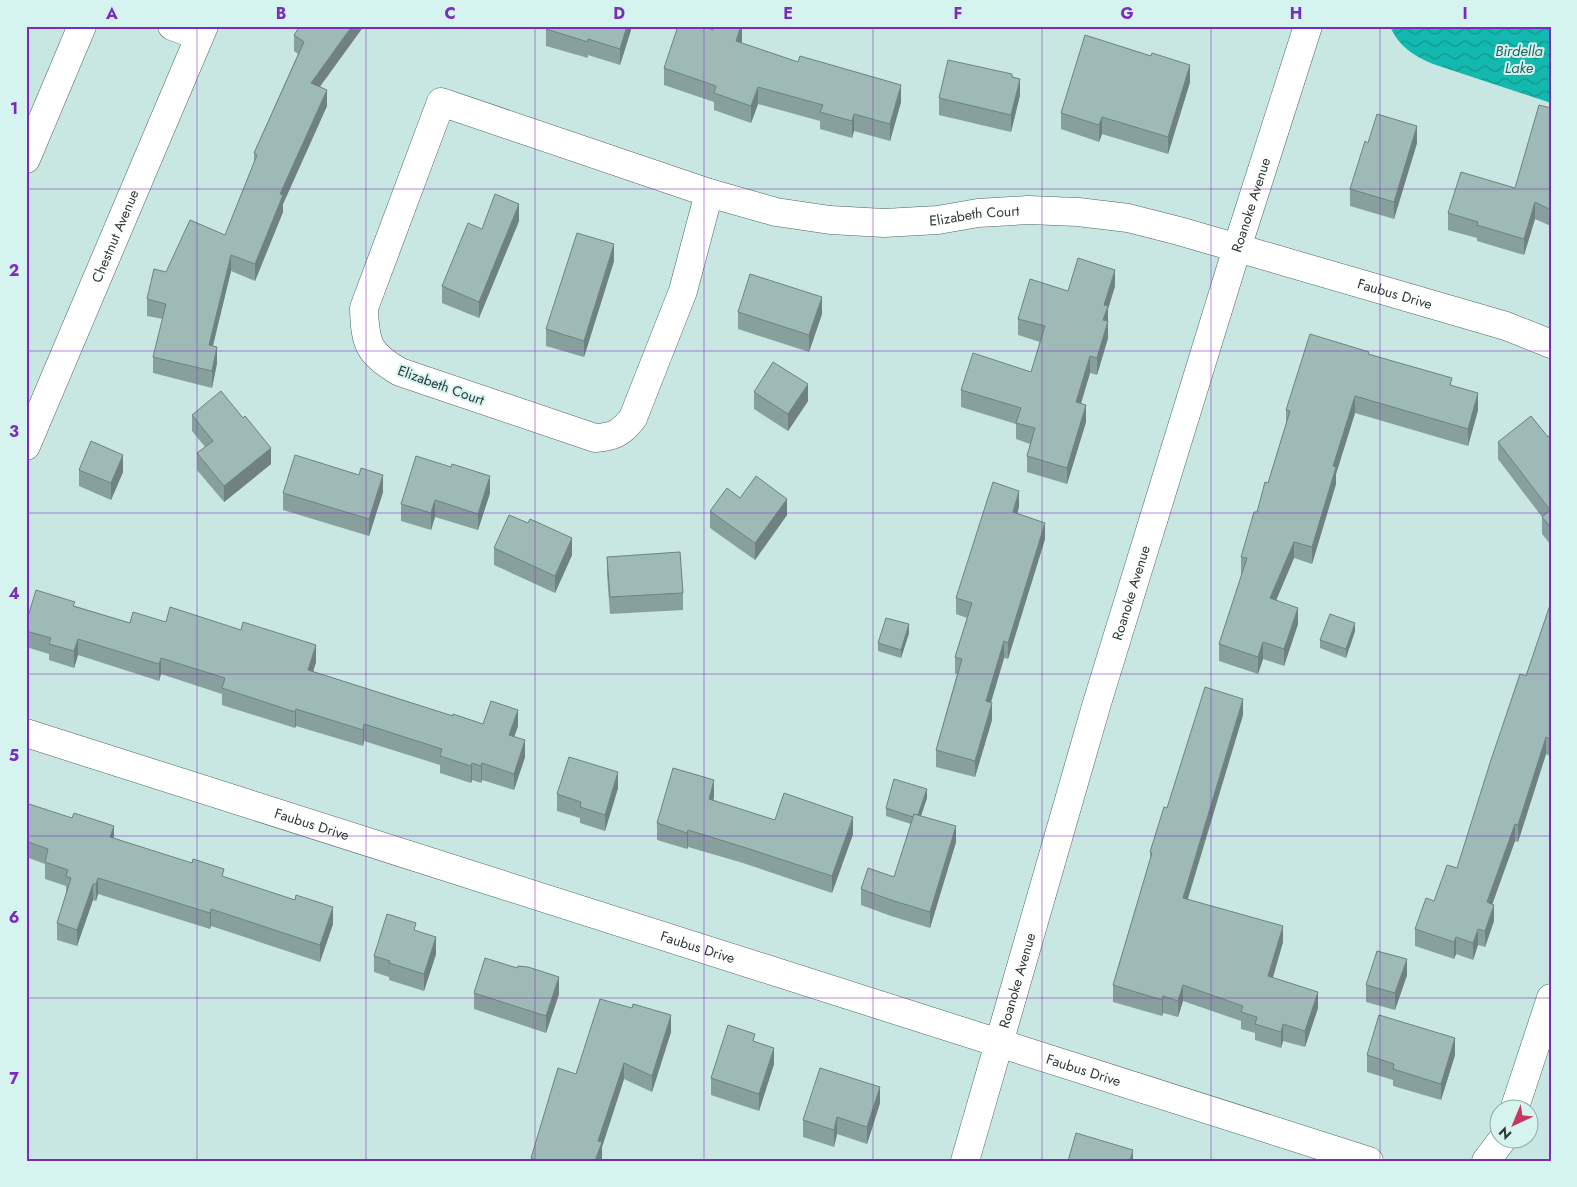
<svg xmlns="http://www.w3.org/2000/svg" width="1577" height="1187" font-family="Jost,sans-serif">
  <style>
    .water { fill: url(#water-waves) }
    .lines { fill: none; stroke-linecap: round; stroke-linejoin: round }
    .minor-casing { stroke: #4c6764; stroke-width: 29 }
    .tertiary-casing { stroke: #4c6764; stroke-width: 29 }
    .minor { stroke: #fff; stroke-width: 28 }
    .tertiary { stroke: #fff; stroke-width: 28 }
    .wall { fill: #88a09d }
    .shaded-wall { fill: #6f8280 }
    .building { fill: #9ebab7; stroke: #6f8280 }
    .grid { fill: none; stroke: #7b2cbf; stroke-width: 1; stroke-opacity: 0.55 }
    .labels { text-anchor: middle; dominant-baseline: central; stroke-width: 4; stroke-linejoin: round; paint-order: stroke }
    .street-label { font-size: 14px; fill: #2d3937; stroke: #d5f3ef }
    .water-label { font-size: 15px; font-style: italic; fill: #28615c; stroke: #d5f3ef }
    .neatline { fill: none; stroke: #7b2cbf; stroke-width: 2 }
    .grid-label { font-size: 16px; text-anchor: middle; font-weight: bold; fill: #7b2cbf }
  </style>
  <defs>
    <pattern id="water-waves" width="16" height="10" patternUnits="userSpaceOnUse" patternTransform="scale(1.25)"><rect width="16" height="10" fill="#13b9ae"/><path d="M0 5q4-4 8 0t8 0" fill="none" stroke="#12978e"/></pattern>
  </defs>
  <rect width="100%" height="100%" fill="#c8e6e2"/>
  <!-- water -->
  <path class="water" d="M1390 26H1551V103L1433 64C1414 56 1398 46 1390 26Z"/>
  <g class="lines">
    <!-- minor casing -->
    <g class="minor-casing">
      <g id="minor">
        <polyline points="172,26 199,36"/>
        <path d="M441 102 709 193 683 291 633 418C621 433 614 437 595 438L400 372C368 354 365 343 364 308Z"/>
        <path id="s1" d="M709 193 776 212 830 220 884 223 938 220 978 213 1028 210 1078 212 1128 218 1179 231 1506 326 1551 344"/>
        <path id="s2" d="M26 733 1369 1161"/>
        <polyline points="1514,1110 1551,998"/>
        <polyline points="1486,1161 1502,1140"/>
      </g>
    </g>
    <!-- tertiary casing -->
    <g class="tertiary-casing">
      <g id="tertiary">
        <polyline points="26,159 82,26"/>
        <path id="s3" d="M26 446 204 26"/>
        <path id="s4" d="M965 1161 1097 703 1237 248 1308 26"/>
      </g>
    </g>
    <!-- minor -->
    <use href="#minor" class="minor"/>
    <!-- tertiary -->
    <use href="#tertiary" class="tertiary"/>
  </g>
  <!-- wall -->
  <g class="wall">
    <polygon points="300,26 327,106 283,204 283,212 255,281 231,271 213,346 217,363 212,388 153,373 153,357 163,319 147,316 147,299 166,272 225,235 254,162 254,153 298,54 294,51 294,35"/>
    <polygon points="631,26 631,30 620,65 588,55 588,58 546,46 546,29"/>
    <polygon points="742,26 742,41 741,43 901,102 890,141 854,131 852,138 820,129 820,121 758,104 751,123 714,110 714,102 664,85 664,68 713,30"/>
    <polygon points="1012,77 1020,95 1011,132 939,115 939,98"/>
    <polygon points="1190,82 1168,154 1102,134 1099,142 1061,129 1061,113"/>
    <polygon points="1551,108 1551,226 1535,219 1524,255 1477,241 1477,238 1448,230 1448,213 1515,188"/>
    <polygon points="1368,143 1417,143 1394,219 1350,206 1350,189"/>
    <polygon points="519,221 479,318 442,303 442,286 482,229"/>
    <polygon points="614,261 584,357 546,346 546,329"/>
    <polygon points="1115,286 1108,309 1108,338 1097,375 1090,373 1081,404 1086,422 1067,484 1027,472 1027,456 1030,444 1016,439 1016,424 961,407 961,390 1031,372 1040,342 1018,335 1018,319 1068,291"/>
    <polygon points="738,312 822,314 809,352 738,329"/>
    <polygon points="1369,354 1452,385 1478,410 1468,446 1355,413 1336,474 1336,484 1312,564 1294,558 1276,600 1298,624 1284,666 1263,659 1258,674 1219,661 1219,644 1242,574 1241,573 1241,557 1268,483 1286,425 1286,410"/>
    <polygon points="754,392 808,401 788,431 754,409"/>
    <polygon points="192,415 271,464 224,502 197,470 197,453 205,447 192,431"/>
    <polygon points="1551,434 1551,545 1542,534 1542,517 1498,459 1498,442 1548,437"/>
    <polygon points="79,470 123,472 111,500 79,486"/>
    <polygon points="383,492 369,536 283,510 283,493"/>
    <polygon points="490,493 478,530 435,517 431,530 401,521 401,504"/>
    <polygon points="740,498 787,515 755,560 710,528 710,511"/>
    <polygon points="1019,507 1017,514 1045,539 1008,659 1004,658 991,703 992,720 975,777 936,767 936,750 957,674 955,673 955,657 967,618 956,614 956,598"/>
    <polygon points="494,548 572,555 555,593 494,565"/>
    <polygon points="607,557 683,593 683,610 610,614 607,574"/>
    <polygon points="1551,602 1551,754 1550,756 1546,754 1518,842 1515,841 1492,904 1494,921 1485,947 1478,945 1473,960 1456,954 1454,959 1415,946 1415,929 1457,868 1526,676"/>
    <polygon points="75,606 130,623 166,622 316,662 313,672 453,716 483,724 518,726 514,737 525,757 514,790 482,780 481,783 472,780 471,783 440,773 440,765 364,741 363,746 296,726 295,728 222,705 222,694 161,674 159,681 78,655 74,668 49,660 49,654 26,647 26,623"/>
    <polygon points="1355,631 1346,658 1320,648 1320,640"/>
    <polygon points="909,633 901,658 878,651 878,643"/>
    <polygon points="1243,715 1188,899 1283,942 1273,978 1318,1008 1305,1047 1283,1041 1281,1048 1255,1040 1255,1033 1241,1029 1241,1021 1183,1001 1178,1017 1163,1013 1162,1016 1113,1002 1113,985 1150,860 1150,852 1167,808"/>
    <polygon points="618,788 605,831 580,823 580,818 557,811 557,794"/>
    <polygon points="714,797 713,801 775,820 853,834 832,893 743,863 688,847 687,849 657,840 657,823"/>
    <polygon points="927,798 921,816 956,842 930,928 891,916 861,905 861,889 894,877 911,824 886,816 886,808"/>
    <polygon points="26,803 114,838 224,877 333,924 320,962 211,926 210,929 98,894 96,901 93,900 77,946 57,940 57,923 66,893 66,886 45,879 45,864 26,857"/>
    <polygon points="416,931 436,954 424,991 389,980 389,977 374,972 374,956"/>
    <polygon points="1407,975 1395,1010 1366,1002 1366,985"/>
    <polygon points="474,993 559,994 546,1033 474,1009"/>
    <polygon points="671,1032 652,1092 624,1079 602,1147 602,1159 601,1161 531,1161 531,1158 576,1074"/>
    <polygon points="1367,1055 1455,1055 1441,1100 1393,1086 1393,1080 1367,1072"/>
    <polygon points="774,1064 759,1111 711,1095 711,1078"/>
    <polygon points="880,1103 867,1144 837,1134 834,1147 803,1137 803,1120"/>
  </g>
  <!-- shaded-wall -->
  <g class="shaded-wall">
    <polygon points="352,26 364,26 311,99 311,83"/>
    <polygon points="627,26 631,26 631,30 620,65 620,49"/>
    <polygon points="741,26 742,26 742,41 736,58 736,41"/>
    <polygon points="1190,65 1190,82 1168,154 1168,137"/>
    <polygon points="1020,79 1020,95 1011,132 1011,115"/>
    <polygon points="901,85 901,102 890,141 890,124"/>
    <polygon points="758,87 758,104 751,123 751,106"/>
    <polygon points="327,90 327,106 283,204 283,212 255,281 255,264 280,194"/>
    <polygon points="854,114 854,131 852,138 852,121"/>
    <polygon points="1102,117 1102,134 1099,142 1099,125"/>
    <polygon points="1417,126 1417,143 1394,219 1394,202"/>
    <polygon points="1535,202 1535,219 1524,255 1524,239"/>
    <polygon points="519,204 519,221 479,318 479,302"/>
    <polygon points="614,244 614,261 584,357 584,341"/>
    <polygon points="231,255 231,271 209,361 209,345"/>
    <polygon points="1115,270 1115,286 1108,309 1108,323 1103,336 1104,305"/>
    <polygon points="822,297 822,314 809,352 809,335"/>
    <polygon points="1108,321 1108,338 1097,375 1097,358"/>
    <polygon points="217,347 217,363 212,388 212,371"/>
    <polygon points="1090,356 1090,373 1076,419 1076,402"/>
    <polygon points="808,384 808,401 788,431 788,414"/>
    <polygon points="1478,393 1478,410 1468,446 1468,429"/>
    <polygon points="1355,396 1355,413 1336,474 1336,484 1312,564 1312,547 1333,466"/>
    <polygon points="1086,405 1086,422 1067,484 1067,468"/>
    <polygon points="271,448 271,464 224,502 224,486"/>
    <polygon points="123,455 123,472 111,500 111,483"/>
    <polygon points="383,475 383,492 369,536 369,519"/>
    <polygon points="490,476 490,493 478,530 478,514"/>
    <polygon points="1019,491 1019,507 1013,529 1013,512"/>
    <polygon points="787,499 787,515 755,560 755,543"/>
    <polygon points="435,500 435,517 431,530 431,513"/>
    <polygon points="1045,523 1045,539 1008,659 1008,643"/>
    <polygon points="572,538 572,555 555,593 555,576"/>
    <polygon points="1294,542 1294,558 1270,615 1270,598"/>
    <polygon points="1298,608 1298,624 1284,666 1284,649"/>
    <polygon points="1355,623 1355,631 1346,658 1346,649"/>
    <polygon points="909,624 909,633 901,658 901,650"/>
    <polygon points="78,639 78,655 74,668 74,651"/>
    <polygon points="1004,641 1004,658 986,718 986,701"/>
    <polygon points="1263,642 1263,659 1258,674 1258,657"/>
    <polygon points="316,645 316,662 308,687 308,670"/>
    <polygon points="161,658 161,674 159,681 159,664"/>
    <polygon points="1243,699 1243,715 1183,914 1183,898"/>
    <polygon points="992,703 992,720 975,777 975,761"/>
    <polygon points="296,709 296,726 295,728 295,712"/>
    <polygon points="518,710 518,726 509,752 509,735"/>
    <polygon points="364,724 364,741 363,746 363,730"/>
    <polygon points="1546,737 1546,754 1518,842 1518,825"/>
    <polygon points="1551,737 1551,754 1550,756 1550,739"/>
    <polygon points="525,740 525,757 514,790 514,774"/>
    <polygon points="472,763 472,780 471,783 471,766"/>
    <polygon points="482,763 482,780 481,783 481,766"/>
    <polygon points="618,772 618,788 605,831 605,815"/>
    <polygon points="714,780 714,797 709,816 709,799"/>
    <polygon points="927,789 927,798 917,827 917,818"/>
    <polygon points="853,817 853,834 832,893 832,876"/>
    <polygon points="1515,824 1515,841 1487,919 1487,902"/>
    <polygon points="114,826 114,843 110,837"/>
    <polygon points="956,826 956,842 930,928 930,912"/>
    <polygon points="688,830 688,847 687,849 687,833"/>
    <polygon points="98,878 98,894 96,901 96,884"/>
    <polygon points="93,884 93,900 77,946 77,930"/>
    <polygon points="1494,905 1494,921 1485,947 1485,931"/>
    <polygon points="333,907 333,924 320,962 320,945"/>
    <polygon points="211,909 211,926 210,929 210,913"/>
    <polygon points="1283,926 1283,942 1268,993 1268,976"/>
    <polygon points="1478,929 1478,945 1473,960 1473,943"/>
    <polygon points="436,937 436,954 424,991 424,974"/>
    <polygon points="1456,937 1456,954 1454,959 1454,942"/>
    <polygon points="1407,959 1407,975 1395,1010 1395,993"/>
    <polygon points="559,977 559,994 546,1033 546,1016"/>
    <polygon points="1183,985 1183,1001 1178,1017 1178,1001"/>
    <polygon points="1318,992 1318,1008 1305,1047 1305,1031"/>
    <polygon points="1163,996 1163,1013 1162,1016 1162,1000"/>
    <polygon points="671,1015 671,1032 652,1092 652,1076"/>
    <polygon points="1283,1024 1283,1041 1281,1048 1281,1032"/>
    <polygon points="1455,1038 1455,1055 1441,1100 1441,1084"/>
    <polygon points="774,1048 774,1064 759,1111 759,1094"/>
    <polygon points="624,1063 624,1079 602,1147 602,1159 601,1161 595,1161 598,1141"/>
    <polygon points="880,1087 880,1103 867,1144 867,1127"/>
    <polygon points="837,1117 837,1134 834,1147 834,1130"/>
    <polygon points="1133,1150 1133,1161 1130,1161"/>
  </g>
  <!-- building -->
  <g class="building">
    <polygon points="300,26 352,26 311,83 327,90 280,194 283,195 255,264 231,255 209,345 217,347 212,371 153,357 166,304 147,299 154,269 166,272 190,220 225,235 257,155 254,153 304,42 294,35"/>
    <polygon points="547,26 627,26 620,49 588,39 588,42 546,29"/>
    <polygon points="678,26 702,26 713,30 714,26 741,26 736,41 798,62 800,56 901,85 890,124 854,114 852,121 820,112 823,105 758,87 751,106 714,93 716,86 664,68"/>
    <polygon points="1085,35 1151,56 1152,53 1190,65 1168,137 1102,117 1099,125 1061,113"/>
    <polygon points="948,60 1012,74 1012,77 1020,79 1011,115 939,98"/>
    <polygon points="1539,105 1551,108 1551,210 1535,202 1524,239 1477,225 1478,222 1448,213 1461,172 1515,188"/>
    <polygon points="1377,114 1417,126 1394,202 1350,189 1365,141 1368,143"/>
    <polygon points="495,194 519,204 479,302 442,286 468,223 482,229"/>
    <polygon points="577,233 614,244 584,341 546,329"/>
    <polygon points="1078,258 1115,270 1104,305 1108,306 1103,320 1108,321 1097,358 1090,356 1076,402 1086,405 1067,468 1027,456 1035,428 1016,423 1021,408 961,390 973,353 1031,372 1045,326 1018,319 1030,279 1068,291"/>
    <polygon points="750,274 822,297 809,335 738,312"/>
    <polygon points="1310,334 1369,352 1368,354 1452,378 1450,385 1478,393 1468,429 1355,396 1333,466 1336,467 1312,547 1294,542 1270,598 1298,608 1284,649 1263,642 1258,657 1219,644 1247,558 1241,557 1254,512 1257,512 1265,482 1268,483 1290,411 1286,410"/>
    <polygon points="773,362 808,384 788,414 754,392"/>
    <polygon points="221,391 243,418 245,416 271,448 224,486 197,453 213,441 192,415"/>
    <polygon points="1531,416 1548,437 1551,434 1551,528 1542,517 1550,510 1498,442"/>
    <polygon points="91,441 123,455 111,483 79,470"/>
    <polygon points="295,455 359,475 361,468 383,475 369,519 283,493"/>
    <polygon points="416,456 451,467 452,464 490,476 478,514 435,500 431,513 401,504"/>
    <polygon points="756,476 787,499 755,543 710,511 727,488 740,498"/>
    <polygon points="993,482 1019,491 1013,512 1045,523 1008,643 1004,641 986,701 992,703 975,761 936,750 962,659 955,657 972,603 956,598"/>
    <polygon points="509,515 528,523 530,519 572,538 555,576 494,548"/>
    <polygon points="680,552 683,593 610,597 607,557"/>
    <polygon points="36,590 75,602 73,606 130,623 133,612 166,622 170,607 241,630 243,622 316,645 308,670 453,716 453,714 483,724 491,701 518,710 509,735 525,740 514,774 482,763 481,766 472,763 471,766 440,756 442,749 364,724 363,730 296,709 295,712 222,688 225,678 161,658 159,664 78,639 74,651 49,644 51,638 26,631 26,623"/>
    <polygon points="1551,602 1551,737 1550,739 1546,737 1518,825 1515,824 1487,902 1494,905 1485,931 1478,929 1473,943 1456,937 1454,942 1415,929 1426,898 1434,901 1447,865 1457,868 1490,763 1520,674 1526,676"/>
    <polygon points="1330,614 1355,623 1346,649 1320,640"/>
    <polygon points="886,618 909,624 901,650 878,643"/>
    <polygon points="1205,687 1243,699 1183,898 1283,926 1268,976 1318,992 1305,1031 1283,1024 1281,1032 1255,1024 1257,1017 1241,1012 1243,1006 1183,985 1178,1001 1163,996 1162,1000 1113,985 1152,853 1150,852 1164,807 1167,808"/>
    <polygon points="569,757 618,772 605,815 580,807 581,802 557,794"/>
    <polygon points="673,768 714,780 709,799 775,820 784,793 853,817 832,876 743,847 688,830 687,833 657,823"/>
    <polygon points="894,779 927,789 918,815 914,814 913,817 886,808"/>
    <polygon points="26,803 72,818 74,813 114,826 110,837 192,863 193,859 224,869 222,876 295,900 296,895 333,907 320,945 211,909 210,913 98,878 96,884 93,884 77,930 57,923 71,878 66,876 68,870 45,862 48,849 26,841"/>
    <polygon points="914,814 956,826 930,912 891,900 861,889 868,868 894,877"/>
    <polygon points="387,914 416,923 414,930 436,937 424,974 389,963 390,961 374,956"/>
    <polygon points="1377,951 1407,959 1395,993 1366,985"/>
    <polygon points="485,958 517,968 518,966 528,967 559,977 546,1016 474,993"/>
    <polygon points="600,999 632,1008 633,1004 671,1015 652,1076 624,1063 598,1141 602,1142 595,1161 539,1161 531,1158 558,1068 576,1074"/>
    <polygon points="1379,1015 1455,1038 1441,1084 1393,1069 1394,1064 1367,1055"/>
    <polygon points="728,1025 755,1034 753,1041 774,1048 759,1094 711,1078"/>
    <polygon points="820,1068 880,1087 867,1127 837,1117 834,1130 803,1120"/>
    <polygon points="1076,1133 1133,1150 1130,1160 1131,1161 1068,1161"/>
  </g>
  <!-- grid -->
  <path class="grid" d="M197 26V1161M366 26V1161M535 26V1161M704 26V1161M873 26V1161M1042 26V1161M1211 26V1161M1380 26V1161M26 189H1551M26 351H1551M26 513H1551M26 674H1551M26 836H1551M26 998H1551"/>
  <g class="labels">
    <!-- street labels -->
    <g class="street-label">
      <text stroke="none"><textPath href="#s4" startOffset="998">Roanoke Avenue</textPath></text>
      <text stroke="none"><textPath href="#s1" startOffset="269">Elizabeth Court</textPath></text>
      <text stroke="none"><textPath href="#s3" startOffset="228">Chestnut Avenue</textPath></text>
      <text stroke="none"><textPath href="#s1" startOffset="701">Faubus Drive</textPath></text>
      <text transform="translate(441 385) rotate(20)">Elizabeth Court</text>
      <text stroke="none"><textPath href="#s4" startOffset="592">Roanoke Avenue</textPath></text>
      <text stroke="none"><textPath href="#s2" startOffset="300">Faubus Drive</textPath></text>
      <text stroke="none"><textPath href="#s2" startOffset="705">Faubus Drive</textPath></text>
      <text stroke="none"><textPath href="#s4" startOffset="188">Roanoke Avenue</textPath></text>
      <text stroke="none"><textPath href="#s2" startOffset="1110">Faubus Drive</textPath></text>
    </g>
    <!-- water labels -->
    <g class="water-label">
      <text x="1519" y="51">Birdella<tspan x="1519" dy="17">Lake</tspan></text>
    </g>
  </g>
  <!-- border -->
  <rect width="1577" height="1187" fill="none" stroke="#d5f3ef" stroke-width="55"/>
  <!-- north arrow -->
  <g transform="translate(1514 1124) rotate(224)"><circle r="24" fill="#d5f3ef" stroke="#92a9a5"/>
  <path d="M0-4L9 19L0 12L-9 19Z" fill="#c63861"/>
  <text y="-8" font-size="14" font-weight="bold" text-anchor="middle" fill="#2d3937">N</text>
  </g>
  <rect x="28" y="28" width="1522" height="1132" class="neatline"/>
  <g class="grid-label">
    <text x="112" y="19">A</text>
    <text x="281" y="19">B</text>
    <text x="450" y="19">C</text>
    <text x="619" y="19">D</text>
    <text x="788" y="19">E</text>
    <text x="958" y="19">F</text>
    <text x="1127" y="19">G</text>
    <text x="1296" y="19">H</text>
    <text x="1465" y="19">I</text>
    <text x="14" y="114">1</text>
    <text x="14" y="276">2</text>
    <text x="14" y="437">3</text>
    <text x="14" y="599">4</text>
    <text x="14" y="761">5</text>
    <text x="14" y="923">6</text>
    <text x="14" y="1084">7</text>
  </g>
</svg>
